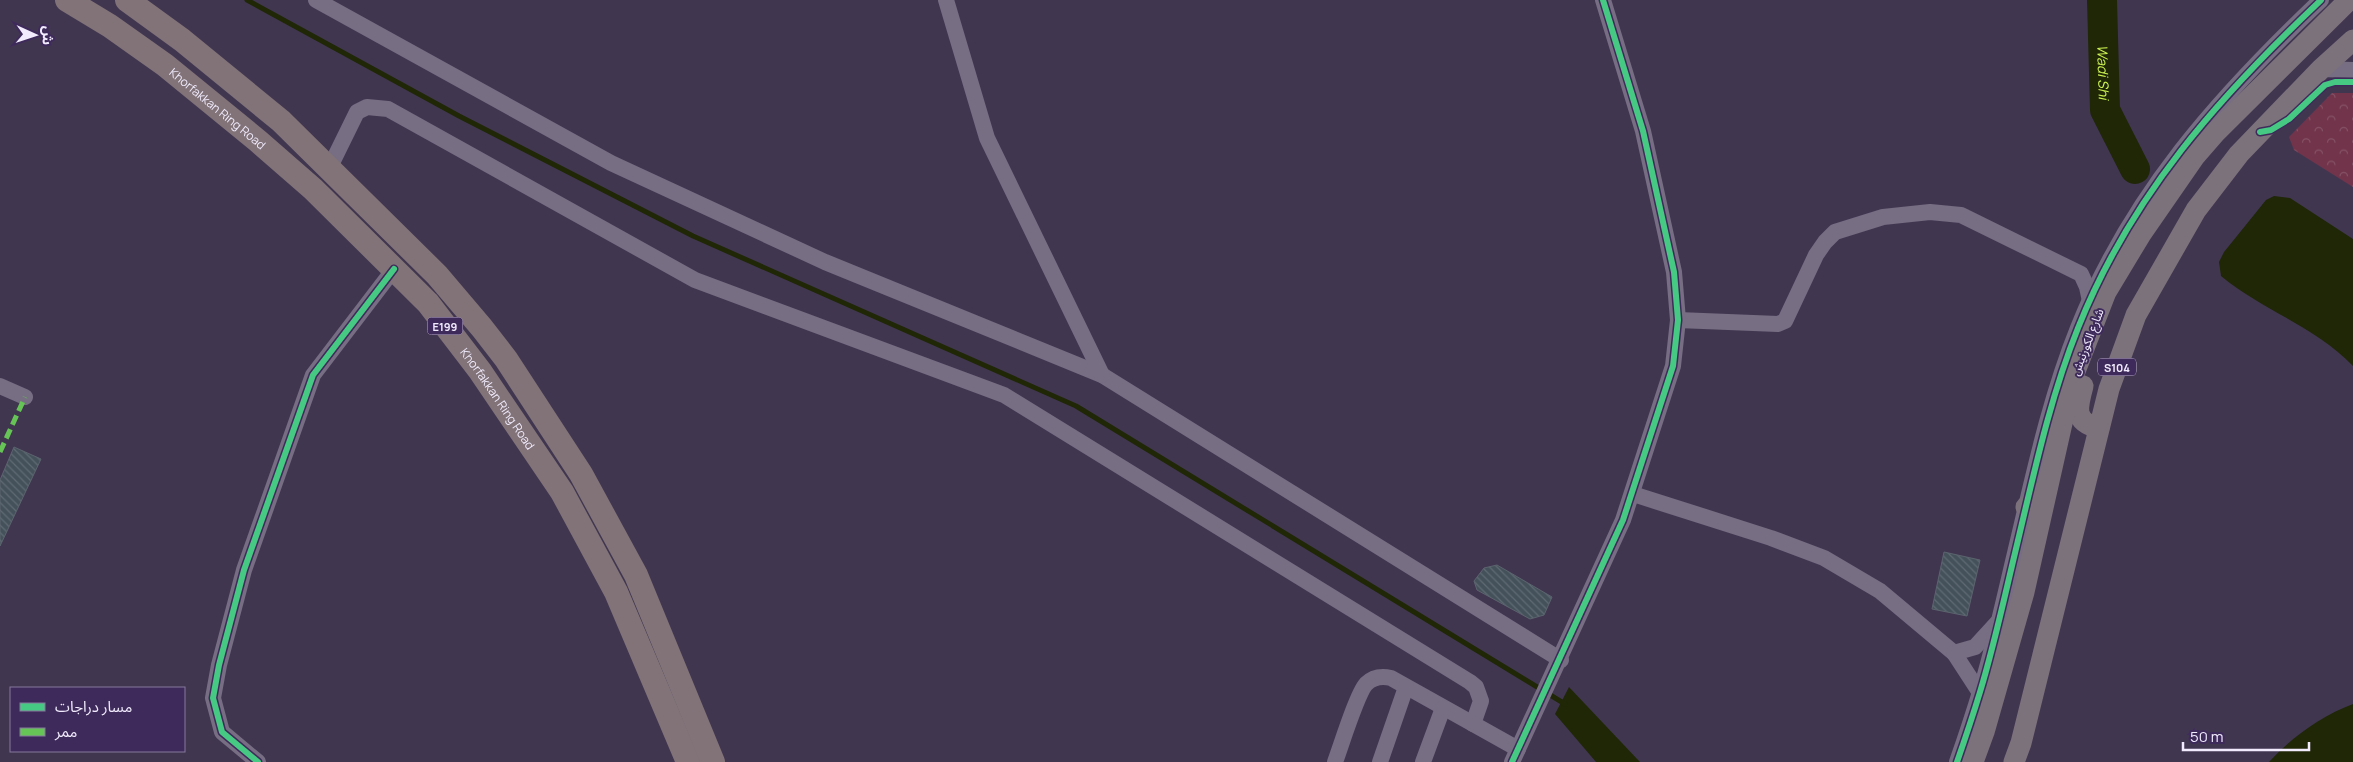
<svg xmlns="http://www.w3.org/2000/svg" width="2353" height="762" font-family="Manrope,'Noto Sans Arabic',sans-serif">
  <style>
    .park { fill: url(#park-crowns) }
    .water { fill: #1f2707 }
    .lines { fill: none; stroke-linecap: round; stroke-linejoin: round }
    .stream { stroke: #1f2707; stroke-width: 5 }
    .river { stroke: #1f2707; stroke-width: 30 }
    .building { fill: url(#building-back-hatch); stroke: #5b646e }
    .minor { stroke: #776e83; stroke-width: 16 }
    .major { stroke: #7c727c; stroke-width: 21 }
    .highway { stroke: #817378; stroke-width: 24 }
    .quiet { stroke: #66c356; stroke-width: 5; stroke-dasharray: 10 5; stroke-linecap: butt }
    .cycleway-casing { stroke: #3f2b5b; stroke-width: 9 }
    .cycleway { stroke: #46c982; stroke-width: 6 }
    .labels { text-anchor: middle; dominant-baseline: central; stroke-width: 4; stroke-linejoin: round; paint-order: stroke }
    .shield { fill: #3f2b5b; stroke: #bcb1cc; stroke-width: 1 }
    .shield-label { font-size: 11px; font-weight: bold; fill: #f1ebfd }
    .street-label { font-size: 12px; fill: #f1ebfd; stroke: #3f2b5b }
    .water-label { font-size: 14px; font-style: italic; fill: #cef352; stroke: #3f2b5b }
  </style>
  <defs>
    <pattern id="park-crowns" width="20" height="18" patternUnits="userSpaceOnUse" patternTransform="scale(1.25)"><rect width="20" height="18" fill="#71344b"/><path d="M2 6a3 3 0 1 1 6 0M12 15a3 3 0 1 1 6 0" fill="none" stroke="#865266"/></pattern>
    <pattern id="building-back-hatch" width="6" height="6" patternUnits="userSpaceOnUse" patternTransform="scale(1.25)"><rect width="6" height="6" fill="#44515b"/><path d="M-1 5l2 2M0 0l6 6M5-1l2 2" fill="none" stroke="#5f6a73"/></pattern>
  </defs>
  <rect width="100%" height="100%" fill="#413650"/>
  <!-- park -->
  <polygon class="park" points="2332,93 2353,93 2353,187 2294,150 2289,137"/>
  <!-- water -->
  <g class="water">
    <path d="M2274 196 2290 198 2353 239V366C2316 327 2262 310 2221 276L2219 262 2224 252 2266 200Z"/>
    <polygon points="1569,687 1640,762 1596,762 1555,714"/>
    <path d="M2353 704V762H2269C2292 737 2321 716 2353 704Z"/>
  </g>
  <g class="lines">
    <!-- stream -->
    <polyline class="stream" points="247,0 459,116 693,236 1076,406 1565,704"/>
    <!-- river -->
    <path class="river" id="s1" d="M2102 0 2105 110 2135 169"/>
  </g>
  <!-- building -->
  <g class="building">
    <polygon points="14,447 41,459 0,546 0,480"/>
    <polygon points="1944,552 1980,560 1967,616 1932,609"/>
    <polygon points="1497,565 1552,597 1544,615 1530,619 1477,590 1474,581 1484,568"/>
  </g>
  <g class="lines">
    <!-- minor -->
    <g class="minor">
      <polyline points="316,0 611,163 825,262 1102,375 1561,660"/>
      <polyline points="946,0 987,138 1102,375"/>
      <polyline points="2321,69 2353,70"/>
      <polyline points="329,169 357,112 367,107 388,109 695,280 1004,395 1470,682 1476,687 1481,701 1473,724"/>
      <polyline points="1678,320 1778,324 1785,321 1816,255 1825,242 1835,232 1883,217 1930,212 1961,215 2081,274 2087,287 2090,301"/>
      <polyline points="0,386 25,397"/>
      <polyline points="1633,494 1771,538 1824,558 1880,591 1954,653"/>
      <polyline points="1980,693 1954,653 1975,647 1997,623"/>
      <polyline points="258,762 222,732 213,698 219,665 244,570 313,375 394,269"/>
      <path d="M1335 762C1341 746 1357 694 1366 684 1373 677 1382 676 1391 678L1518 749"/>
      <polyline points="1380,762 1406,687"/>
      <polyline points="1423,762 1443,708"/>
      <polyline points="1512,762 1623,520 1673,366 1678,320 1674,272 1643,131 1603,0"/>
      <path d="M1957 762C1965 739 1973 715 1980 692 1994 646 2004 599 2015 553 2033 478 2049 400 2078 328 2131 195 2219 97 2321 0"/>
    </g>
    <!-- major -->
    <g class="major">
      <path d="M2083 386C2077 408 2073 422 2099 428"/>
      <polyline points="2026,507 2047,488"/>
      <polyline points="1973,762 1984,732 2024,592 2072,379 2106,292 2141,234 2195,156 2215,133 2349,0"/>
      <polyline points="2014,762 2021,743 2109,389 2136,315 2196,210 2239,154 2321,69 2353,40"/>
    </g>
    <!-- highway -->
    <g class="highway">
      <path id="s2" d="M67 0 110 26 165 65 258 141 313 189 428 303 480 371 562 492 616 592 688 762"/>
      <polyline points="127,0 182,40 281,121 437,275 482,328 506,359 581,474 636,575 713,762"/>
    </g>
    <!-- quiet -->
    <polyline class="quiet" points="0,452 25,397"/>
    <!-- cycleway casing -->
    <g class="cycleway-casing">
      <g id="cycleway">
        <polyline points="2260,132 2271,130 2289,119 2325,85 2335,82 2353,82"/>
        <polyline points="258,762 222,732 213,698 219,665 244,570 313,375 394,269"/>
        <polyline points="1512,762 1623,520 1673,366 1678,320 1674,272 1643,131 1603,0"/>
        <path d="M1957 762C1965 739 1973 715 1980 692 1994 646 2004 599 2015 553 2033 478 2049 400 2078 328 2131 195 2219 97 2321 0"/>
      </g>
    </g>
    <!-- cycleway -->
    <use href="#cycleway" class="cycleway"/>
  </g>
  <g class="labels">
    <!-- shield labels -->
    <g class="shield">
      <rect x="427.5" y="317.5" width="35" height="17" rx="4"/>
      <rect x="2098" y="358.5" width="38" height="17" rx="4"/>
    </g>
    <g class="shield-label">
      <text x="445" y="326">E199</text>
      <text x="2117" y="367">S104</text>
    </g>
    <!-- street labels -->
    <g class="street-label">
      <text stroke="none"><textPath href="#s2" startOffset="186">Khorfakkan Ring Road</textPath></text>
      <text transform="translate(2087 342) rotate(-69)">شارع الكورنيش</text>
      <text stroke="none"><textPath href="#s2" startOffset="591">Khorfakkan Ring Road</textPath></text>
    </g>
    <!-- water labels -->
    <g class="water-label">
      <text stroke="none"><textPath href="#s1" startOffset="72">Wadi Shi</textPath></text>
    </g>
  </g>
  <!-- legend -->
  <rect x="10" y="687" width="175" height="65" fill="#3f2b5b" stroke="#86789c"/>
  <rect x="20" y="703" width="25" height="8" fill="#46c982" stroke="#86789c"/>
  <text x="55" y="712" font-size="15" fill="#f1ebfd">مسار دراجات</text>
  <rect x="20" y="728" width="25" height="8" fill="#66c356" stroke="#86789c"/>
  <text x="55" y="737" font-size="15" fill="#f1ebfd">ممر</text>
  <!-- north arrow -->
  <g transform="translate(35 35) rotate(93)" stroke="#3f2b5b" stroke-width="4" paint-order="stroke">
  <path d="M0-4L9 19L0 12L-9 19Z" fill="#f1ebfd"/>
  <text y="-8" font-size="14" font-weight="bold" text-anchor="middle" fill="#f1ebfd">ش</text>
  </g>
  <!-- scale -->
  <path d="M2183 742v8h126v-8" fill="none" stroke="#f1ebfd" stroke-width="2.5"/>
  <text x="2190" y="742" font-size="15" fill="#f1ebfd" stroke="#3f2b5b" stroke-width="4" paint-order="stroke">50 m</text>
</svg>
